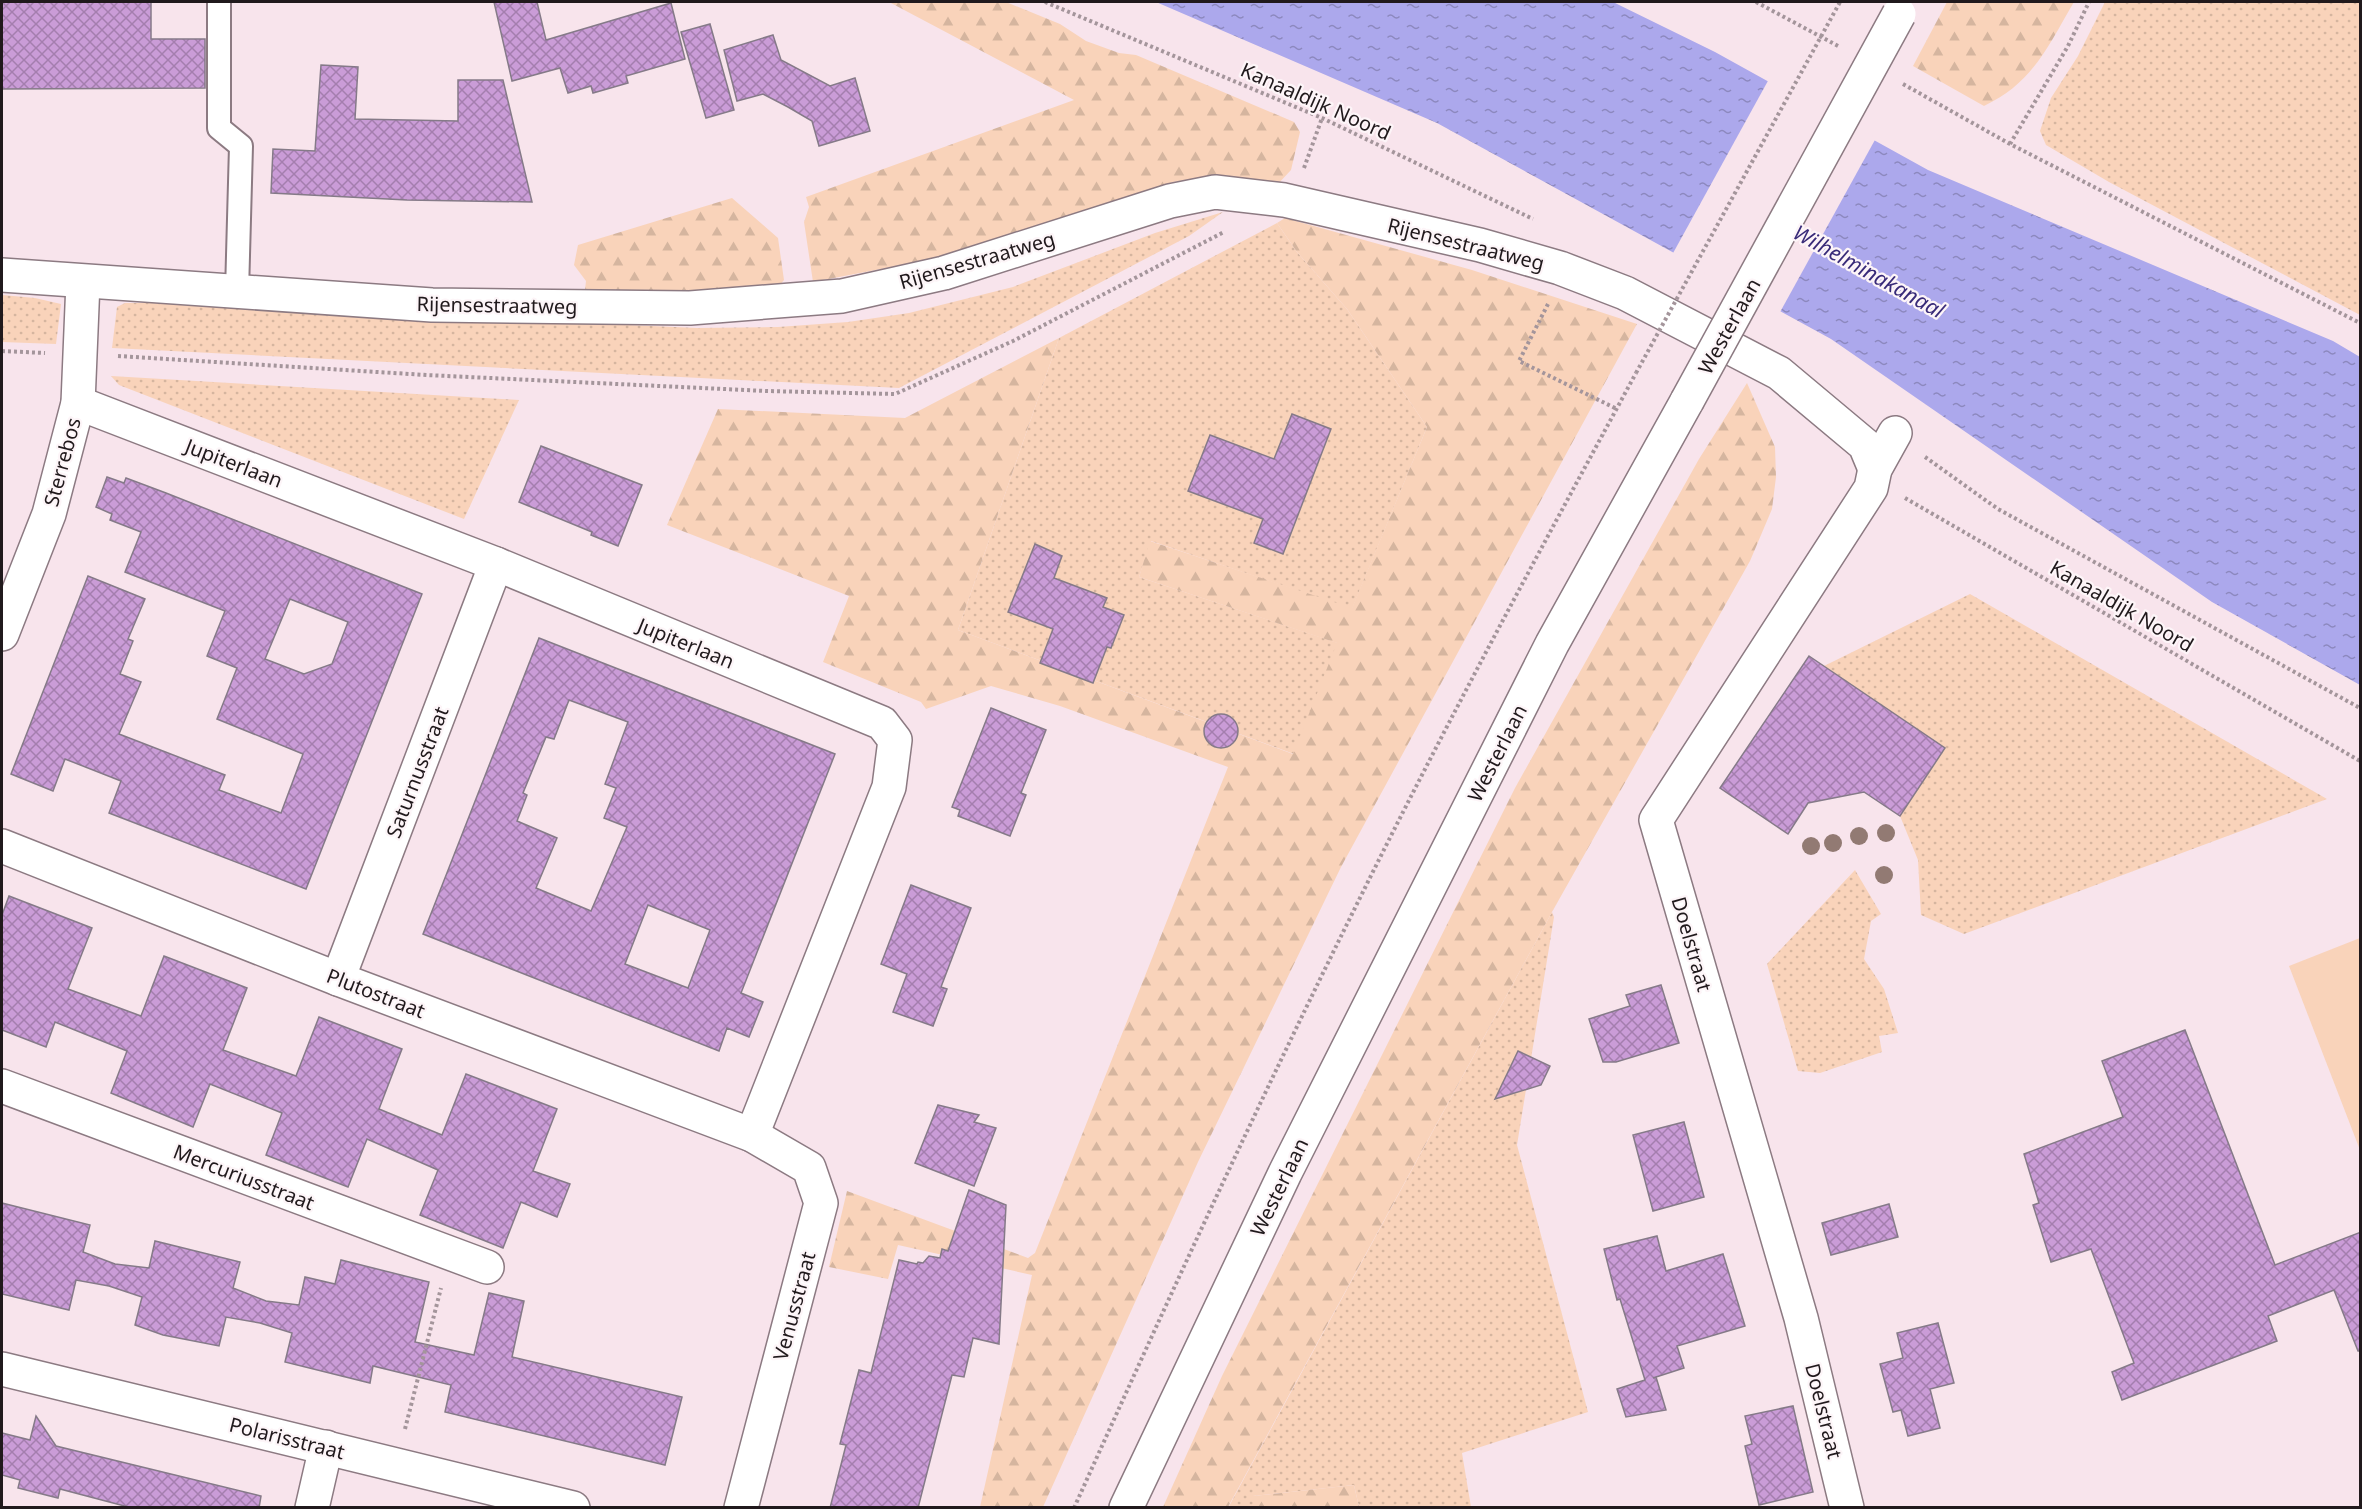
<svg xmlns="http://www.w3.org/2000/svg" width="2362" height="1509" font-family="'Noto Sans',sans-serif">
  <style>
    .grass { fill: url(#grass-dots) }
    .forest { fill: url(#forest-firs) }
    .pitch { fill: #f9d3ba }
    .water { fill: url(#water-ripples) }
    .pier { fill: #f8e4ec }
    .building { fill: url(#building-cross-hatch); stroke: #857a88; stroke-width: 1.5; fill-rule: evenodd }
    .lines { fill: none; stroke-linecap: round; stroke-linejoin: round }
    .lane-casing { stroke: #8c7a82; stroke-width: 26 }
    .street-casing { stroke: #8c7a82; stroke-width: 36 }
    .primary-casing { stroke: #8c7a82; stroke-width: 36 }
    .path { stroke: #a4959b; stroke-width: 4; stroke-dasharray: 3 3; stroke-linecap: butt }
    .lane { stroke: #fff; stroke-width: 22 }
    .street { stroke: #fff; stroke-width: 33 }
    .primary { stroke: #fff; stroke-width: 33 }
    .primary-bridge-casing { stroke: #8c7a82; stroke-width: 36; stroke-linecap: butt }
    .path-bridge { stroke: #a4959b; stroke-width: 4; stroke-dasharray: 3 3; stroke-linecap: butt }
    .primary-bridge { stroke: #fff; stroke-width: 33 }
    .tree { fill: #927a73 }
    .labels { text-anchor: middle; dominant-baseline: central; stroke-width: 4.5; stroke-linejoin: round; paint-order: stroke }
    .street-label { font-size: 20px; fill: #20191c; stroke: #fdf5f8 }
    .water-label { font-size: 21px; font-style: italic; fill: #392b79; stroke: #fdf5f8 }
  </style>
  <defs>
    <pattern id="grass-dots" width="8" height="8" patternUnits="userSpaceOnUse" patternTransform="scale(1.5)"><rect width="8" height="8" fill="#f9d3ba"/><path d="M2 2h.1M6 6h.1" fill="none" stroke="#d5b59f" stroke-width="1.8" stroke-linecap="round"/></pattern>
    <pattern id="forest-firs" width="22" height="20" patternUnits="userSpaceOnUse" patternTransform="scale(1.5)"><rect width="22" height="20" fill="#f9d3ba"/><path d="M5 1l3.5 6h-7zM16 11l3.5 6h-7z" fill="#d5b59f"/></pattern>
    <pattern id="water-ripples" width="26" height="14" patternUnits="userSpaceOnUse" patternTransform="scale(1.5)"><rect width="26" height="14" fill="#aca8ec"/><path d="M2 4q2-2 4 0t4 0M15 11q2-2 4 0t4 0" fill="none" stroke="#8c88be"/></pattern>
    <pattern id="building-cross-hatch" width="8" height="8" patternUnits="userSpaceOnUse" patternTransform="scale(1.5)"><rect width="8" height="8" fill="#ca9cd7"/><path d="M0 0l8 8M0 8l8-8" fill="none" stroke="#a47eae"/></pattern>
  </defs>
  <rect width="100%" height="100%" fill="#f8e4ec"/>
  <!-- grass -->
  <g class="grass">
    <polygon points="2105,2 2360,2 2360,315 2109,182 2046,145 2040,131 2051,98 2078,56"/>
    <polygon points="1223,212 1189,236 899,388 112,348 117,307 125,303 189,303 282,310 697,328 778,327 848,322 909,313 1013,287 1155,233"/>
    <polygon points="1277,223 1297,252 1347,309 1427,427 1352,609 1151,541 1139,577 1338,643 1294,754 958,630 1059,338"/>
    <polygon points="2,295 35,298 61,304 56,344 2,342"/>
    <polygon points="111,376 519,400 464,519 119,385"/>
    <polygon points="1970,594 2327,799 1964,934 1921,915 1918,860 1900,816 1945,748 1824,666"/>
    <polygon points="1855,870 1881,914 1871,921 1864,959 1884,989 1898,1033 1879,1036 1882,1052 1820,1073 1798,1071 1767,964"/>
    <polygon points="1552,912 1554,917 1517,1145 1588,1412 1462,1453 1471,1507 1359,1507 1354,1485 1253,1496 1253,1507 1228,1508"/>
  </g>
  <!-- forest -->
  <g class="forest">
    <polygon points="889,2 1006,2 1060,24 1086,41 1119,53 1136,55 1294,122 1300,132 1291,170 1277,185 1222,175 1173,182 986,245 912,263 813,282 804,222 809,207 806,197 1074,100"/>
    <path d="M1947 2H2074C2048 46 2033 83 1984 106L1913 66Z"/>
    <polygon points="732,198 778,238 784,280 779,286 742,290 585,290 586,281 574,265 578,245"/>
    <polygon points="1285,218 1472,270 1637,324 1341,867 1198,1162 1043,1507 980,1507 1032,1275 898,1245 888,1279 829,1267 847,1191 1028,1258 1035,1253 1228,767 1060,706 991,686 926,709 921,702 823,662 849,596 667,525 718,409 905,418 1059,338 958,630 1293,754 1337,643 1139,577 1150,541 1352,608 1427,427 1347,309 1297,252 1277,223"/>
    <polygon points="1747,383 1775,447 1776,477 1772,509 1750,561 1552,912 1228,1507 1163,1507 1222,1376 1515,788 1699,459"/>
    <polygon points="1354,1485 1359,1507 1253,1507 1253,1496"/>
  </g>
  <!-- pitch -->
  <polygon class="pitch" points="2360,938 2360,1150 2289,966"/>
  <!-- water -->
  <polygon class="water" points="1156,2 1613,2 1715,52 1928,170 2333,341 2360,357 2360,685 2212,602 1831,339 1437,123"/>
  <!-- pier -->
  <polygon class="pier" points="1769,79 1876,138 1779,314 1672,255"/>
  <!-- building -->
  <g class="building">
    <polygon points="2,2 151,2 151,39 205,39 205,88 2,89"/>
    <polygon points="494,2 537,2 546,40 671,3 685,59 626,76 628,83 593,93 591,86 568,93 560,68 512,81"/>
    <polygon points="710,24 734,110 706,118 681,32"/>
    <polygon points="773,35 781,60 830,86 855,78 870,131 819,146 812,121 788,107 763,94 737,101 724,50"/>
    <polygon points="321,65 358,67 355,119 458,121 458,80 503,80 532,202 407,200 271,193 273,149 315,151"/>
    <polygon points="1292,414 1331,429 1283,554 1254,543 1263,519 1188,491 1210,435 1274,459"/>
    <polygon points="541,446 642,485 618,546 591,535 592,532 519,502"/>
    <path d="M107 477 124 483 126 478 166 493 422 594 306 889 109 813 121 781 65 759 53 791 11 774 88 576 145 599 128 639 133 641 120 674 141 682 119 734 225 775 219 790 281 813 303 754 217 719 237 668 207 656 225 611 125 572 141 532 110 520 112 514 96 507ZM290 599 348 622 332 664 304 674 265 659Z"/>
    <polygon points="1035,544 1062,556 1054,578 1107,598 1103,607 1124,615 1111,648 1107,647 1093,683 1040,663 1053,629 1008,612"/>
    <path d="M539 638 835 754 741 993 763 1002 749 1037 727 1028 719 1051 423 934ZM569 700 628 722 605 784 616 788 604 818 627 827 591 911 536 888 557 838 517 821 527 795 523 793 546 737 554 739ZM648 905 710 930 688 988 625 964Z"/>
    <polygon points="1809,656 1945,748 1900,816 1864,792 1808,803 1788,834 1720,788"/>
    <polygon points="991,708 1046,730 1021,793 1026,795 1010,836 958,816 960,810 952,807"/>
    <circle cx="1221" cy="731" r="17"/>
    <polygon points="911,885 971,908 941,987 947,989 933,1026 893,1012 907,974 881,964"/>
    <polygon points="9,896 92,928 68,989 141,1016 164,956 247,988 223,1050 296,1076 319,1017 402,1049 379,1109 442,1135 466,1074 557,1109 533,1171 570,1184 557,1217 521,1202 503,1248 420,1215 438,1170 367,1139 348,1187 266,1155 282,1113 210,1084 193,1127 111,1093 127,1051 55,1022 46,1047 2,1030 2,915"/>
    <polygon points="1661,985 1679,1043 1616,1062 1603,1062 1589,1019 1630,1006 1626,995"/>
    <polygon points="2185,1030 2275,1265 2361,1232 2361,1351 2358,1351 2334,1290 2268,1316 2277,1341 2122,1400 2112,1372 2134,1363 2091,1249 2051,1262 2033,1205 2039,1203 2024,1154 2123,1117 2102,1061"/>
    <polygon points="1518,1051 1550,1066 1541,1085 1495,1099"/>
    <polygon points="938,1105 979,1115 974,1122 996,1128 974,1186 915,1163"/>
    <polygon points="1684,1122 1704,1197 1653,1211 1633,1135"/>
    <polygon points="969,1190 1006,1205 999,1344 973,1338 964,1377 952,1375 918,1508 830,1508 846,1445 840,1444 859,1370 871,1373 899,1260 917,1264 918,1262 923,1263 929,1256 940,1258 942,1249 948,1251"/>
    <polygon points="2,1203 90,1225 83,1252 115,1264 149,1268 155,1241 240,1262 233,1288 266,1301 299,1305 305,1277 335,1284 341,1260 429,1282 415,1342 474,1355 489,1293 524,1301 512,1357 682,1397 665,1465 445,1412 451,1385 373,1366 370,1383 285,1362 292,1333 260,1323 226,1317 219,1346 163,1335 135,1325 142,1297 109,1286 76,1280 69,1310 2,1294"/>
    <polygon points="1889,1204 1898,1237 1831,1255 1822,1223"/>
    <polygon points="1657,1236 1666,1271 1723,1254 1745,1326 1677,1346 1684,1368 1653,1378 1656,1377 1666,1410 1626,1417 1617,1389 1645,1380 1620,1299 1617,1300 1604,1249"/>
    <polygon points="1938,1323 1954,1383 1930,1389 1940,1428 1908,1436 1901,1410 1893,1412 1880,1364 1903,1358 1897,1333"/>
    <polygon points="1793,1406 1813,1492 1759,1505 1745,1446 1752,1444 1745,1416"/>
    <polygon points="36,1416 56,1446 261,1496 259,1508 132,1508 60,1489 58,1498 18,1488 20,1480 2,1475 2,1433 30,1440"/>
  </g>
  <g class="lines">
    <!-- lane casing -->
    <g class="lane-casing">
      <polyline id="lane" points="219,2 219,128 241,146 237,292"/>
    </g>
    <!-- street casing -->
    <g class="street-casing">
      <g id="street">
        <polyline points="2,275 432,305 690,308 842,296 944,273 1170,201 1215,192 1284,200 1480,245 1560,268 1625,293 1779,373 1865,445 1875,469"/>
        <polyline points="78,403 496,564 882,723 895,740 889,787 752,1135"/>
        <polyline points="2,634 49,514 78,403 83,282"/>
        <polyline points="2,846 338,979 752,1135 809,1168 821,1203 741,1508"/>
        <polyline points="338,979 496,564"/>
        <polyline points="2,1086 487,1267"/>
        <polyline points="2,1369 573,1508"/>
        <polyline points="312,1508 326,1447"/>
        <polyline points="1847,1508 1801,1318 1656,820 1871,488 1875,469 1895,433"/>
      </g>
    </g>
    <!-- primary casing -->
    <g class="primary-casing">
      <polyline id="primary" points="1126,1508 1285,1173 1552,644 1687,401"/>
    </g>
    <!-- path -->
    <g class="path">
      <polyline points="1045,2 1322,118 1533,219"/>
      <polyline points="1756,2 1840,47"/>
      <polyline points="1903,84 2010,144 2360,323"/>
      <polyline points="2010,144 2068,46 2089,2"/>
      <polyline points="1304,168 1322,118"/>
      <polyline points="1548,304 1519,361 1617,409"/>
      <polyline points="2,351 45,353"/>
      <polyline points="118,356 426,375 766,391 895,394 1013,341 1224,232"/>
      <polyline points="1925,457 1998,509 2360,708"/>
      <polyline points="1905,498 2360,761"/>
      <polyline points="405,1429 441,1288"/>
      <path d="M1074 1508C1164 1308 1255 1110 1352 914 1442 731 1539 552 1636 373"/>
    </g>
    <!-- lane -->
    <use href="#lane" class="lane"/>
    <!-- street -->
    <use href="#street" class="street"/>
    <!-- primary -->
    <use href="#primary" class="primary"/>
    <!-- primary-bridge casing -->
    <g class="primary-bridge-casing">
      <polyline id="primary-bridge" points="1687,401 1899,14"/>
    </g>
    <!-- path-bridge -->
    <polyline class="path-bridge" points="1636,373 1840,2"/>
    <!-- primary-bridge -->
    <use href="#primary-bridge" class="primary-bridge"/>
  </g>
  <!-- trees -->
  <g class="tree">
    <circle cx="1886" cy="833" r="9"/>
    <circle cx="1859" cy="836" r="9"/>
    <circle cx="1833" cy="843" r="9"/>
    <circle cx="1811" cy="846" r="9"/>
    <circle cx="1884" cy="875" r="9"/>
  </g>
  <g class="labels">
    <!-- street labels -->
    <g class="street-label">
      <text transform="translate(1316 101) rotate(24)">Kanaaldijk Noord</text>
      <text transform="translate(1466 244) rotate(14)">Rijensestraatweg</text>
      <text transform="translate(977 260) rotate(-16)">Rijensestraatweg</text>
      <text transform="translate(497 305) rotate(1)">Rijensestraatweg</text>
      <text transform="translate(1729 326) rotate(-61)">Westerlaan</text>
      <text transform="translate(62 462) rotate(-75)">Sterrebos</text>
      <text transform="translate(234 463) rotate(21)">Jupiterlaan</text>
      <text transform="translate(2122 606) rotate(30)">Kanaaldijk Noord</text>
      <text transform="translate(686 643) rotate(22)">Jupiterlaan</text>
      <text transform="translate(1497 753) rotate(-63)">Westerlaan</text>
      <text transform="translate(417 772) rotate(-69)">Saturnusstraat</text>
      <text transform="translate(1692 944) rotate(74)">Doelstraat</text>
      <text transform="translate(376 993) rotate(21)">Plutostraat</text>
      <text transform="translate(244 1177) rotate(21)">Mercuriusstraat</text>
      <text transform="translate(1279 1187) rotate(-64)">Westerlaan</text>
      <text transform="translate(794 1306) rotate(-75)">Venusstraat</text>
      <text transform="translate(1824 1411) rotate(76)">Doelstraat</text>
      <text transform="translate(287 1438) rotate(14)">Polarisstraat</text>
    </g>
    <!-- water labels -->
    <g class="water-label">
      <text transform="translate(1869 271) rotate(29)">Wilhelminakanaal</text>
    </g>
  </g>
  <!-- border -->
  <rect width="2362" height="1509" fill="none" stroke="#20191c" stroke-width="6"/>
</svg>
